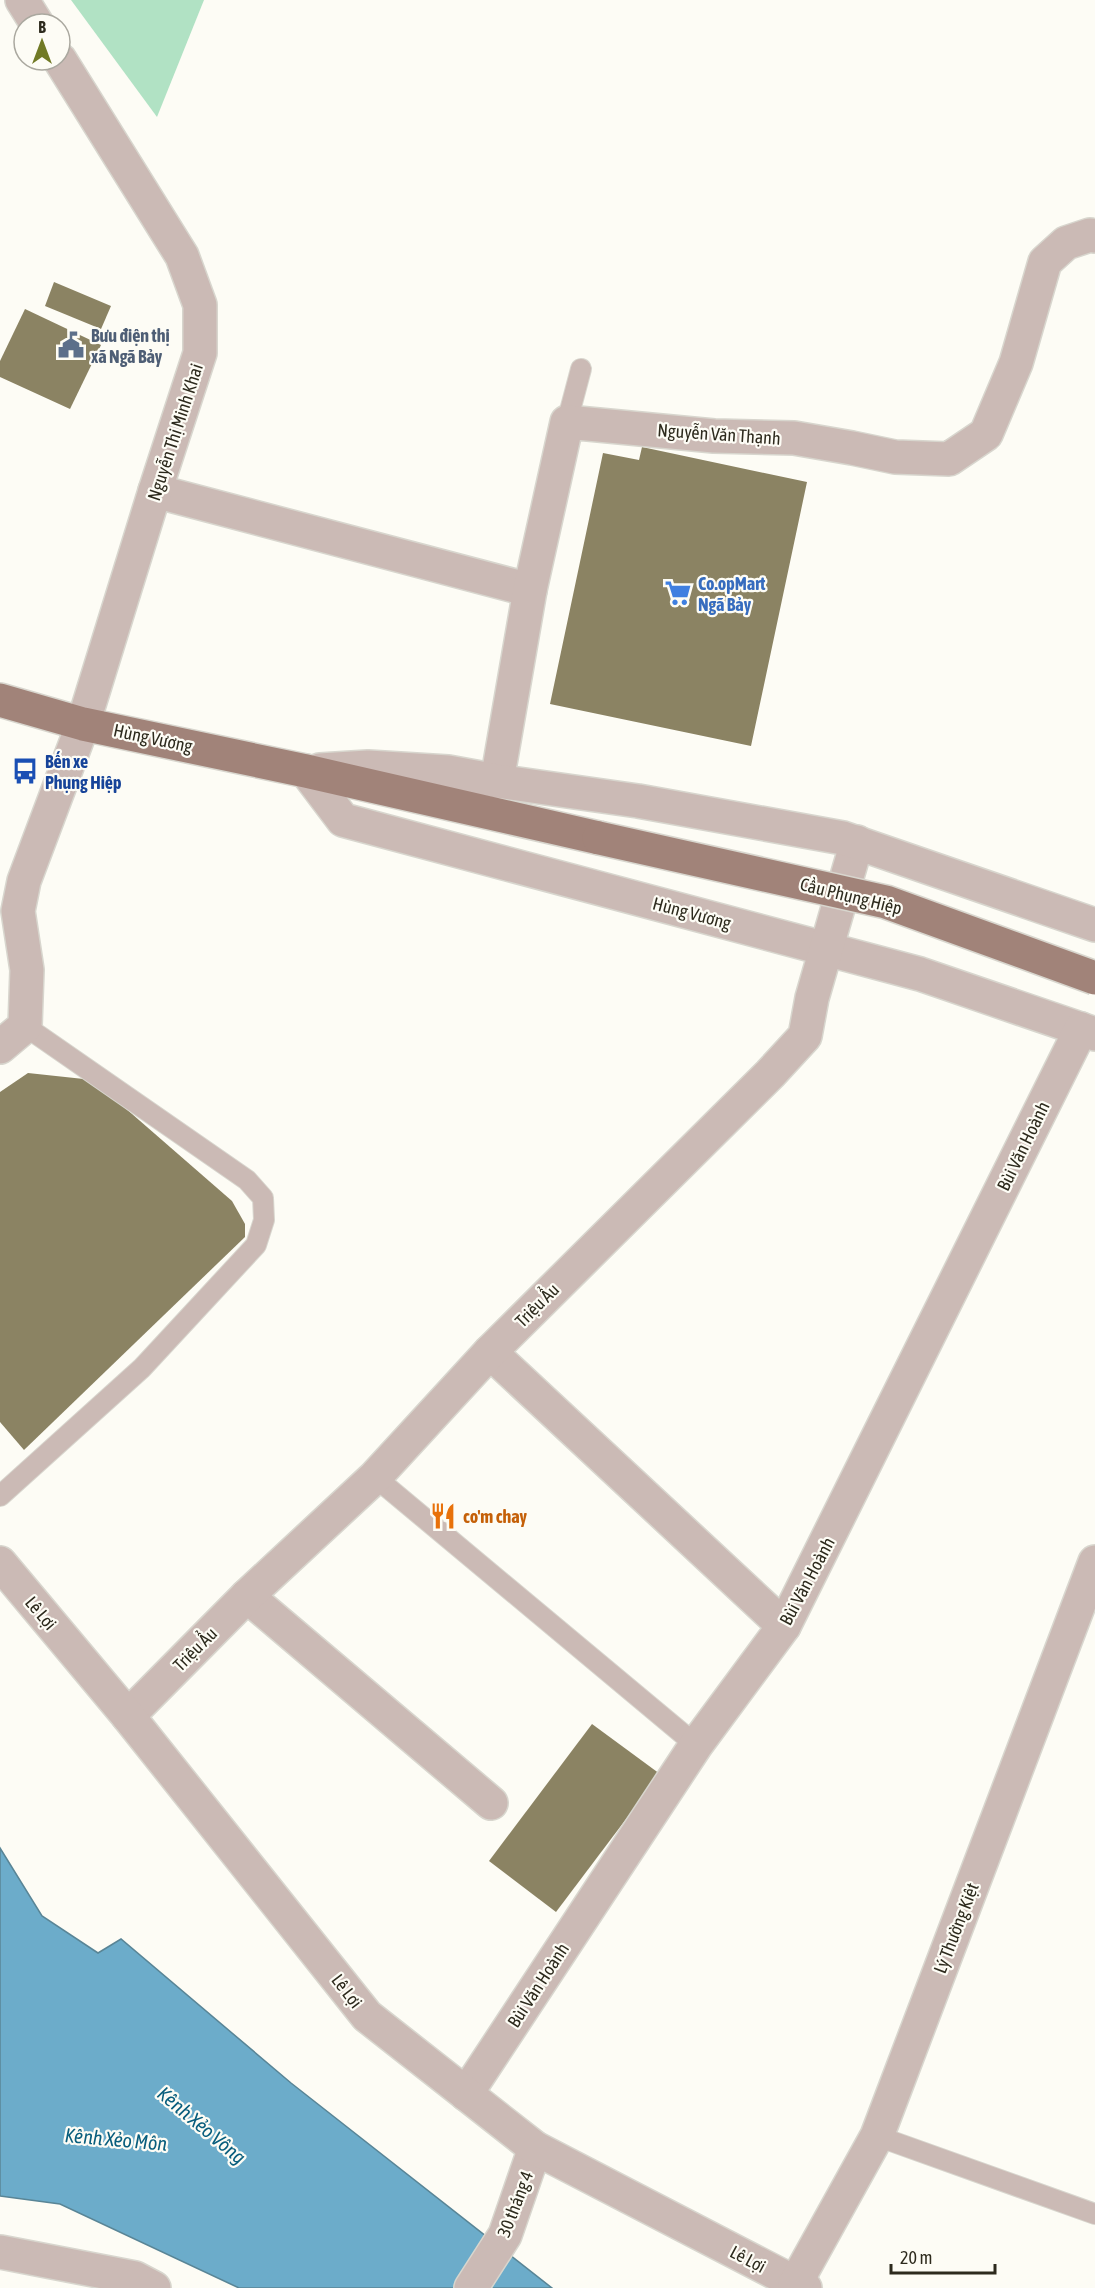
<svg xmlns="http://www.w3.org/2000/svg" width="1095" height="2288" font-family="'Asap Condensed',sans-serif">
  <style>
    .green { fill: #b1e2c4 }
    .water { fill: #6cacca; stroke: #598596; stroke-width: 1.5 }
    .building { fill: #8b8363 }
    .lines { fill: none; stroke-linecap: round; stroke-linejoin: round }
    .service-casing { stroke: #d8d6ce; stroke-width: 22 }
    .minor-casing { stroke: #d8d6ce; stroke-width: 36 }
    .tertiary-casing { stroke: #d8d6ce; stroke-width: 36 }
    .primary-casing { stroke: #d8d6ce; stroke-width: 36 }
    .service { stroke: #cbbab5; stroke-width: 20 }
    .minor { stroke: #cbbab5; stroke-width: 33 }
    .tertiary { stroke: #cbbab5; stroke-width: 33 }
    .primary { stroke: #a18379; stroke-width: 33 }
    .primary-bridge-casing { stroke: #d8d6ce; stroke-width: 36; stroke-linecap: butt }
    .primary-bridge { stroke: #a18379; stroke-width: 33 }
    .labels { text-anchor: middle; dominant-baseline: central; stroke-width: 4.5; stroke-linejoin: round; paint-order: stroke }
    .service-label { font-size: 18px; font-weight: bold; fill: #4e5e75; stroke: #fdfcf5; text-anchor: start }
    .street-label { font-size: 18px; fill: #2d2a1d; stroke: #fdfcf5 }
    .shop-label { font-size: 18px; font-weight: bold; fill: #366cbe; stroke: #fdfcf5; text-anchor: start }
    .transit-label { font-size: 18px; font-weight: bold; fill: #164399; stroke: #fdfcf5; text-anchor: start }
    .food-label { font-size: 18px; font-weight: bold; fill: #c56008; stroke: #fdfcf5; text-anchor: start }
    .water-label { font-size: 20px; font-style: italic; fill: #095e7d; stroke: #fdfcf5 }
  </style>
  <rect width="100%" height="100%" fill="#fdfcf5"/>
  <!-- green -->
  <polygon class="green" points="71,0 204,0 157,117"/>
  <!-- water -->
  <polygon class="water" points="0,1848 42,1916 98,1953 121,1939 291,2083 552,2288 239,2288 60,2204 0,2196"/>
  <!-- building -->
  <g class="building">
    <polygon points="54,282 111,306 101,329 45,306"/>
    <polygon points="25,309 101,345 70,409 0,377 0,361"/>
    <polygon points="642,447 807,482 751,746 550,704 603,453 639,460"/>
    <polygon points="28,1073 93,1080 232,1201 245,1224 245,1237 24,1450 0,1422 0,1092"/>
    <polygon points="592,1724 660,1774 556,1912 489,1861"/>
  </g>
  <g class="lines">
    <!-- service casing -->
    <g class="service-casing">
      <g id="service">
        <polyline points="567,422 581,369"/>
        <polyline points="375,1477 696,1745"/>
        <polyline points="0,1496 142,1368 256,1245 264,1220 263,1198 247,1180 25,1026"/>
        <polyline points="877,2136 1095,2214"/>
      </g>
    </g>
    <!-- minor casing -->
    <g class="minor-casing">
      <g id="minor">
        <polyline points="155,491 530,590"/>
        <polyline points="306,771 343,820 920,974 1095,1034"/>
        <polyline points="497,781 530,590 567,422 714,436 794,438 852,448 895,457 949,459 986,434 1016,363 1045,262 1066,243 1090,235 1095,236"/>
        <polyline points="0,1047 25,1026 27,970 18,911 24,881 83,724"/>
        <polyline points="490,1352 784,1626"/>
        <polyline points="247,1596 491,1803"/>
        <polyline points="128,1716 247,1596 375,1477 490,1352 770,1074 805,1036 812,998 857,842"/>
        <polyline points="466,2094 696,1745 784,1626 1081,1029"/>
        <polyline points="471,2288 505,2235 535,2148"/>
      </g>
    </g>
    <!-- tertiary casing -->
    <g class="tertiary-casing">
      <g id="tertiary">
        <polyline points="22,0 37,24"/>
        <polyline points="60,60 182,256 200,305 200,353 155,491 83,724"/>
        <polyline points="320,770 368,767 448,772 497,781 638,801 843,838 1095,925"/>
        <polyline points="0,1563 128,1716 367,2016 535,2148 805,2288"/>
        <polyline points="0,2252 135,2278 154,2288"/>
        <polyline points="795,2284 877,2136 1095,1562"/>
      </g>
    </g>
    <!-- primary casing -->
    <g class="primary-casing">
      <polyline id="primary" points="0,700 83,724 306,771 599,838"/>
    </g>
    <!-- service -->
    <use href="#service" class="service"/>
    <!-- minor -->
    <use href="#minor" class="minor"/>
    <!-- tertiary -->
    <use href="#tertiary" class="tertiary"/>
    <!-- primary -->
    <use href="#primary" class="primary"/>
    <!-- primary-bridge casing -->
    <g class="primary-bridge-casing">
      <polyline id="primary-bridge" points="599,838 886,902 1095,978"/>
    </g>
    <!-- primary-bridge -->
    <use href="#primary-bridge" class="primary-bridge"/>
  </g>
  <!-- icons -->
  <defs>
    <g id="civic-bare" transform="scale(2.07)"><path d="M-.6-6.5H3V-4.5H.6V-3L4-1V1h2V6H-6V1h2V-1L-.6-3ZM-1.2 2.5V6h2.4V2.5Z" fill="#5c6f8a" stroke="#fdfcf5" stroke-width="2.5" paint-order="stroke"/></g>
    <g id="supermarket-bare" transform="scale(2.07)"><path d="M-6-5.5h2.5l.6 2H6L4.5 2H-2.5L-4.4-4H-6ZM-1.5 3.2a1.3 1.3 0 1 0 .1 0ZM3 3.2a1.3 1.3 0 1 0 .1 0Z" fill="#3f7fe0" stroke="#fdfcf5" stroke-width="2.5" paint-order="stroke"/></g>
    <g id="bus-bare" transform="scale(2.07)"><path d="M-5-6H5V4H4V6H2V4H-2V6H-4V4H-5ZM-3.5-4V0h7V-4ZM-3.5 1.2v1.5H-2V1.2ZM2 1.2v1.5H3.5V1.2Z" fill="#1a4fb4" stroke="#fdfcf5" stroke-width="2.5" paint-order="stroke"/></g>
    <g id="restaurant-bare" transform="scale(2.07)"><path d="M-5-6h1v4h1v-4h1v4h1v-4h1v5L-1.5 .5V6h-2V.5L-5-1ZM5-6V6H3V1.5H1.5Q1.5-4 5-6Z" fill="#e8710a" stroke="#fdfcf5" stroke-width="2.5" paint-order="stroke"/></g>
  </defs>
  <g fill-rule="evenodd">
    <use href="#civic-bare" x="71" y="345"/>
    <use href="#supermarket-bare" x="678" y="593"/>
    <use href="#bus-bare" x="25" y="771"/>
    <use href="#restaurant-bare" x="443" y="1516"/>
  </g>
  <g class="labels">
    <!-- service labels -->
    <g class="service-label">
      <text x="91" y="335">Bưu điện thị<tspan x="91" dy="21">xã Ngã Bảy</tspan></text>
    </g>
    <!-- street labels -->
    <g class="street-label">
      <text transform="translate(175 432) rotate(-72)">Nguyễn Thị Minh Khai</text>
      <text transform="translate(719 434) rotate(4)">Nguyễn Văn Thạnh</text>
      <text transform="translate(153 738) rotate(12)">Hùng Vương</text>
      <text transform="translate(851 896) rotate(14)">Cầu Phụng Hiệp</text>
      <text transform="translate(692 913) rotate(15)">Hùng Vương</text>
      <text transform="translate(1023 1146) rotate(-64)">Bùi Văn Hoành</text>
      <text transform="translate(537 1305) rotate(-45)">Triệu Ẩu</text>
      <text transform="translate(807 1581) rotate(-62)">Bùi Văn Hoành</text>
      <text transform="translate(41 1613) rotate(50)">Lê Lợi</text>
      <text transform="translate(195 1649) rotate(-45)">Triệu Ẩu</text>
      <text transform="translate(956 1928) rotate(-69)">Lý Thường Kiệt</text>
      <text transform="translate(538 1985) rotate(-57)">Bùi Văn Hoành</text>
      <text transform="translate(347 1991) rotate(52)">Lê Lợi</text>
      <text transform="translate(515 2204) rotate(-69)">30 tháng 4</text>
      <text transform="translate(748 2259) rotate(28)">Lê Lợi</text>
    </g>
    <!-- shop labels -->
    <g class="shop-label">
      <text x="698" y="583">Co.opMart<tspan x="698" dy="21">Ngã Bảy</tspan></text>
    </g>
    <!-- transit labels -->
    <g class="transit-label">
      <text x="45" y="761">Bến xe<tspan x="45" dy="21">Phụng Hiệp</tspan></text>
    </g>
    <!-- food labels -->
    <g class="food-label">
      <text x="463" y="1516">co'm chay</text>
    </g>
    <!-- water labels -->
    <g class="water-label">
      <text transform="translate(202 2125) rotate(40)">Kênh Xẻo Vông</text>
      <text transform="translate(116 2139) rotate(5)">Kênh Xẻo Môn</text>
    </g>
  </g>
  <!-- north arrow -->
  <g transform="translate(42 42)"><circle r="28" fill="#fdfcf5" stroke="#aaa89f" stroke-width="1.5"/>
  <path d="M0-4.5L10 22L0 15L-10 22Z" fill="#717a25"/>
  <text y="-9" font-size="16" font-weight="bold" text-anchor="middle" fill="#2d2a1d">B</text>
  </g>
  <!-- scale -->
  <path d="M891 2264v9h104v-9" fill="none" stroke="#2d2a1d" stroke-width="3"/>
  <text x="900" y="2264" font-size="18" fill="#2d2a1d" stroke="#fdfcf5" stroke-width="4.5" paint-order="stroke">20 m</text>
</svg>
